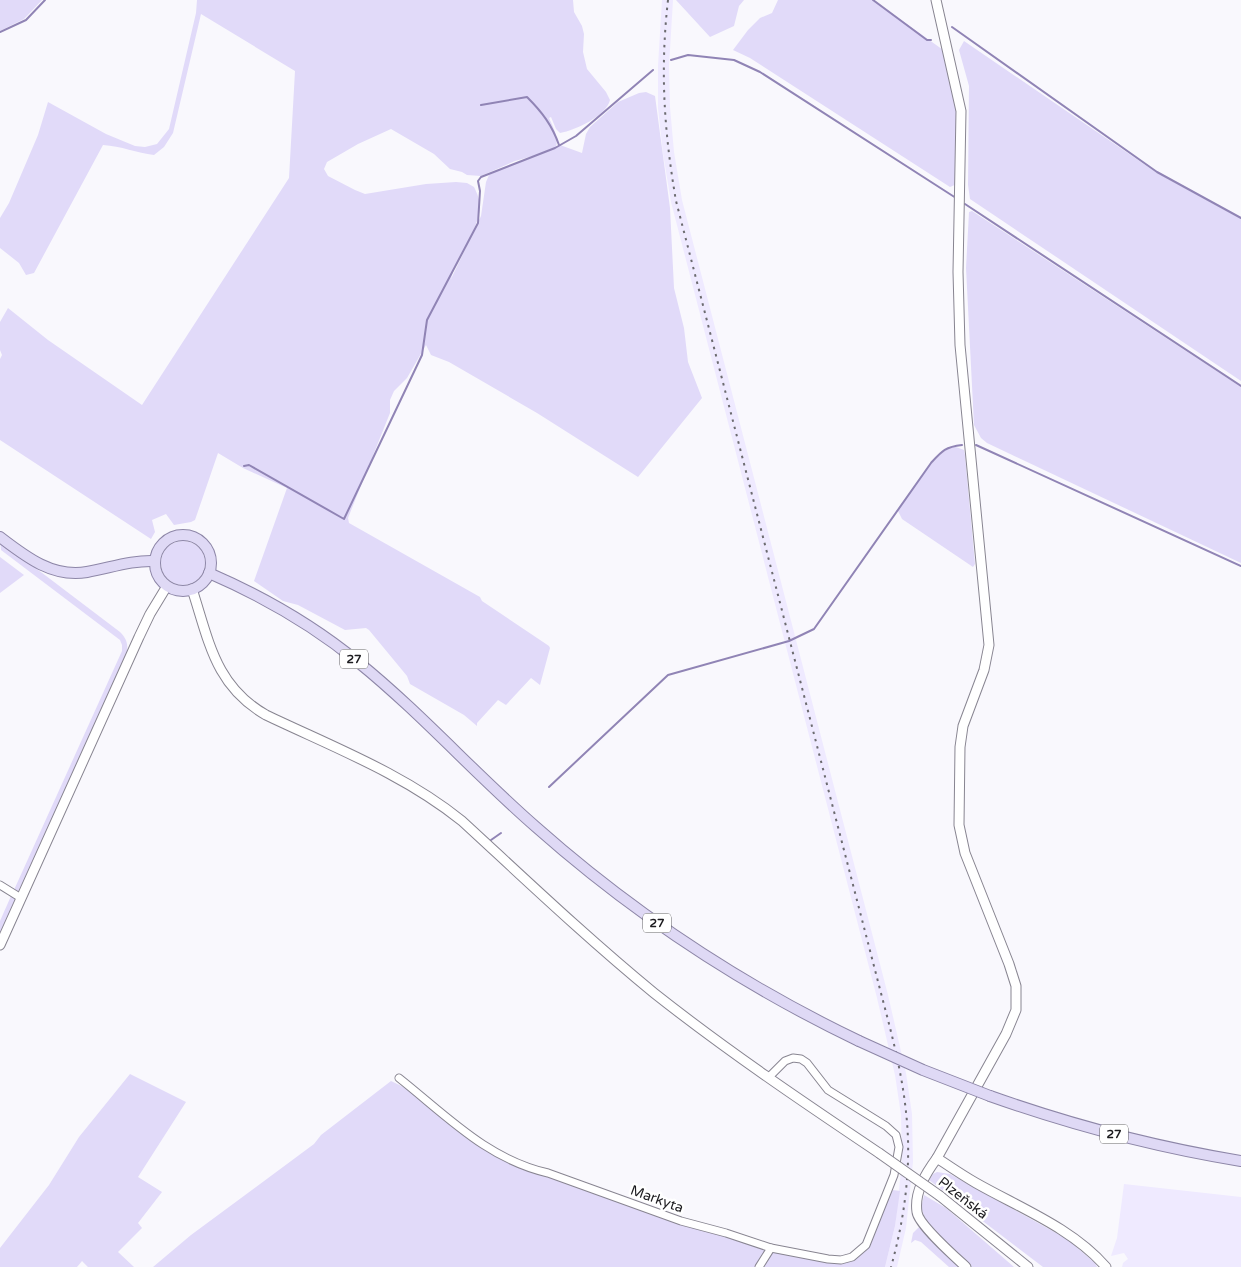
<svg xmlns="http://www.w3.org/2000/svg" width="1241" height="1267" font-family="'Varela Round',sans-serif">
  <style>
    .built { fill: #efeaff }
    .green { fill: #e1daf9; fill-rule: evenodd }
    .lines { fill: none; stroke-linecap: round; stroke-linejoin: round }
    .stream { stroke: #9084b5; stroke-width: 2 }
    .minor-casing { stroke: #888591; stroke-width: 9 }
    .tertiary-casing { stroke: #888591; stroke-width: 11 }
    .secondary-casing { stroke: #888591; stroke-width: 11 }
    .primary-casing { stroke: #8d86a7; stroke-width: 12 }
    .minor { stroke: #fff; stroke-width: 7 }
    .tertiary { stroke: #fff; stroke-width: 9 }
    .secondary { stroke: #fff; stroke-width: 9 }
    .primary { stroke: #dfd9f5; stroke-width: 10 }
    .rail { stroke: #6c6b70; stroke-width: 2; stroke-dasharray: 2.5 5; stroke-linecap: butt }
    .secondary-bridge-casing { stroke: #888591; stroke-width: 11; stroke-linecap: butt }
    .primary-bridge-casing { stroke: #8d86a7; stroke-width: 12; stroke-linecap: butt }
    .secondary-bridge { stroke: #fff; stroke-width: 9 }
    .primary-bridge { stroke: #dfd9f5; stroke-width: 10 }
    .labels { text-anchor: middle; dominant-baseline: central; stroke-width: 5; stroke-linejoin: round; paint-order: stroke }
    .shield { fill: #fff; stroke: #616063; stroke-width: 1 }
    .shield-label { font-size: 12px; font-weight: bold; fill: #1d1c20 }
    .street-label { font-size: 14px; fill: #1d1c20; stroke: #fff }
  </style>
  <rect width="100%" height="100%" fill="#f9f8fd"/>
  <!-- built -->
  <g class="built">
    <polygon points="662,0 673,0 669,66 670,107 674,152 682,200 888,995 906,1073 912,1114 913,1162 906,1228 897,1267 885,1267 895,1226 902,1162 901,1115 895,1075 877,998 671,202 663,154 658,108 658,66"/>
    <polygon points="1124,1184 1241,1197 1241,1267 1122,1267 1123,1263 1128,1259 1124,1253 1111,1256 1117,1238"/>
  </g>
  <!-- green -->
  <g class="green">
    <polygon points="0,0 42,0 24,19 0,31"/>
    <path d="M197 0H573L574 12 582 26 584 34 583 52 587 69 606 92 610 100C606 116 576 130 560 133L556 129 551 117 549 118C553 127 559 137 556 147L560 145 582 153 586 134 590 127 618 102 639 93 646 92 655 96 670 208 674 288 684 328 688 362 702 398 638 477 537 413 449 362 431 355 426 345 407 378 394 391 390 400V413L348 518 349 523 480 597 482 601 549 646 550 648 540 685 531 678 506 705 498 700 477 723V726L464 715 410 684 407 676 369 630 366 628 345 630 298 605 283 601 254 581 287 488 243 468 218 453 195 520 191 522 174 525 166 514 152 520 155 532 151 539 0 440V359L2 355 0 350V322L8 308 48 340 142 405 289 178 295 71 201 14 173 133 164 147 154 155C137 153 121 146 103 145L34 273 26 275 19 263 0 248V218L9 203 38 135 48 102 106 134 135 146 145 147 157 144 169 129 196 13ZM391 129 434 154 450 169 462 172 467 175 481 176 515 161 540 154 503 168 489 175 486 182 481 216 451 279C456 256 479 231 480 206 480 200 477 193 474 187L467 183 456 182 426 184 365 194 355 190 328 176 324 169 327 162 358 144Z"/>
    <polygon points="676,0 744,0 739,6 734,26 710,37"/>
    <polygon points="778,0 873,0 946,52 956,101 957,184 950,187 750,58 733,50 748,30 760,18 772,13"/>
    <polygon points="964,41 1157,173 1241,219 1241,381 970,199 968,185 969,86 959,50"/>
    <polygon points="972,211 1241,387 1241,563 987,443 981,438 974,425 966,268 969,212"/>
    <path d="M950 447H956L964 450 965 455 975 564 973 567 902 519 898 511 899 507C914 488 930 460 950 447Z"/>
    <circle cx="183" cy="563" r="22"/>
    <path d="M0 541 120 632C127 639 128 644 127 654L19 892 14 890 122 651V645L120 640 1 550Z"/>
    <polygon points="0,557 24,575 0,593"/>
    <polygon points="11,896 16,899 0,934 0,921"/>
    <polygon points="130,1074 186,1102 138,1177 162,1192 138,1223 142,1228 118,1252 134,1267 88,1267 82,1261 77,1267 0,1267 0,1248 49,1185 79,1137"/>
    <polygon points="391,1081 422,1096 497,1154 681,1221 837,1262 853,1260 864,1251 880,1213 893,1190 900,1191 895,1226 885,1267 153,1267 191,1235 314,1144 321,1135"/>
    <polygon points="937,1172 950,1174 1067,1239 1095,1263 1097,1267 1043,1267 929,1180 933,1174"/>
    <path d="M924 1195 946 1208 1014 1267H971C957 1253 927 1230 922 1210 921 1206 923 1200 924 1195Z"/>
    <polygon points="919,1227 961,1267 949,1267 921,1242 915,1240 911,1243 913,1233"/>
  </g>
  <g class="lines">
    <!-- stream -->
    <g class="stream">
      <polyline points="873,0 927,40 931,40"/>
      <polyline points="952,27 1157,172 1241,218"/>
      <polyline points="0,32 26,20 45,0"/>
      <polyline points="671,60 688,55 734,60 760,72 956,198"/>
      <path d="M481 105 527 97C542 112 552 125 559 145"/>
      <polyline points="965,204 1241,386"/>
      <polyline points="976,445 1241,566"/>
      <polyline points="244,466 249,465 344,519 422,355 427,320 478,223 480,191 478,181 481,177 555,148 576,136 653,70"/>
      <path d="M549 787 668 675 789 641 814 629 931 463C942 451 945 447 962 445"/>
      <polyline points="491,840 501,833"/>
    </g>
    <!-- minor casing -->
    <g class="minor-casing">
      <g id="minor">
        <polyline points="0,885 21,898"/>
        <path d="M399 1078C447 1116 487 1159 548 1173L681 1221 726 1233 771 1248 828 1259 841 1260 852 1257 866 1245 894 1175 899 1147 896 1135 886 1126 828 1090 807 1063 801 1059 793 1058 785 1061 769 1077"/>
        <polyline points="759,1267 771,1248"/>
      </g>
    </g>
    <!-- tertiary casing -->
    <g class="tertiary-casing">
      <polyline id="tertiary" points="936,0 961,111 958,272 960,345 989,645 984,670 963,726 960,747 959,825 965,853 1009,964 1016,986 1016,1010 1006,1034 937,1158"/>
    </g>
    <!-- secondary casing -->
    <g class="secondary-casing">
      <g id="secondary">
        <path d="M192 589C209 641 215 686 266 715 333 747 404 774 462 821 525 879 587 938 654 993 726 1050 803 1102 879 1153"/>
        <polyline points="0,945 139,637 150,614 167,586"/>
        <polyline points="940,1196 1028,1267"/>
        <path d="M966 1267C955 1257 918 1224 917 1212 914 1192 926 1173 937 1158 949 1166 962 1175 976 1183 1020 1208 1072 1228 1106 1267"/>
      </g>
    </g>
    <!-- primary casing -->
    <g class="primary-casing">
      <g id="primary">
        <circle cx="183" cy="563" r="28"/>
        <path d="M0 537C26 557 53 578 87 572 110 568 131 560 155 561"/>
        <path d="M209 573C262 596 313 625 358 662 421 713 475 774 536 827 633 913 742 985 859 1041"/>
        <path d="M990 1096C1072 1125 1155 1147 1241 1161"/>
      </g>
    </g>
    <!-- minor -->
    <use href="#minor" class="minor"/>
    <!-- tertiary -->
    <use href="#tertiary" class="tertiary"/>
    <!-- secondary -->
    <use href="#secondary" class="secondary"/>
    <!-- primary -->
    <use href="#primary" class="primary"/>
    <!-- rail -->
    <path class="rail" d="M668 0C660 70 664 131 676 201L882 997C892 1035 902 1073 906 1112 912 1164 905 1217 891 1267"/>
    <!-- secondary-bridge casing -->
    <g class="secondary-bridge-casing">
      <polyline id="secondary-bridge" points="879,1153 940,1196"/>
    </g>
    <!-- primary-bridge casing -->
    <g class="primary-bridge-casing">
      <polyline id="primary-bridge" points="859,1041 923,1070 990,1096"/>
    </g>
    <!-- secondary-bridge -->
    <use href="#secondary-bridge" class="secondary-bridge"/>
    <!-- primary-bridge -->
    <use href="#primary-bridge" class="primary-bridge"/>
  </g>
  <g class="labels">
    <!-- shield labels -->
    <g class="shield">
      <rect x="340" y="649.5" width="28" height="19" rx="4"/>
      <rect x="643" y="913.5" width="28" height="19" rx="4"/>
      <rect x="1100" y="1124.5" width="28" height="19" rx="4"/>
    </g>
    <g class="shield-label">
      <text x="354" y="659">27</text>
      <text x="657" y="923">27</text>
      <text x="1114" y="1134">27</text>
    </g>
    <!-- street labels -->
    <g class="street-label">
      <text transform="translate(963 1198) rotate(38)">Plzeňská</text>
      <text transform="translate(657 1199) rotate(20)">Markyta</text>
    </g>
  </g>
</svg>
